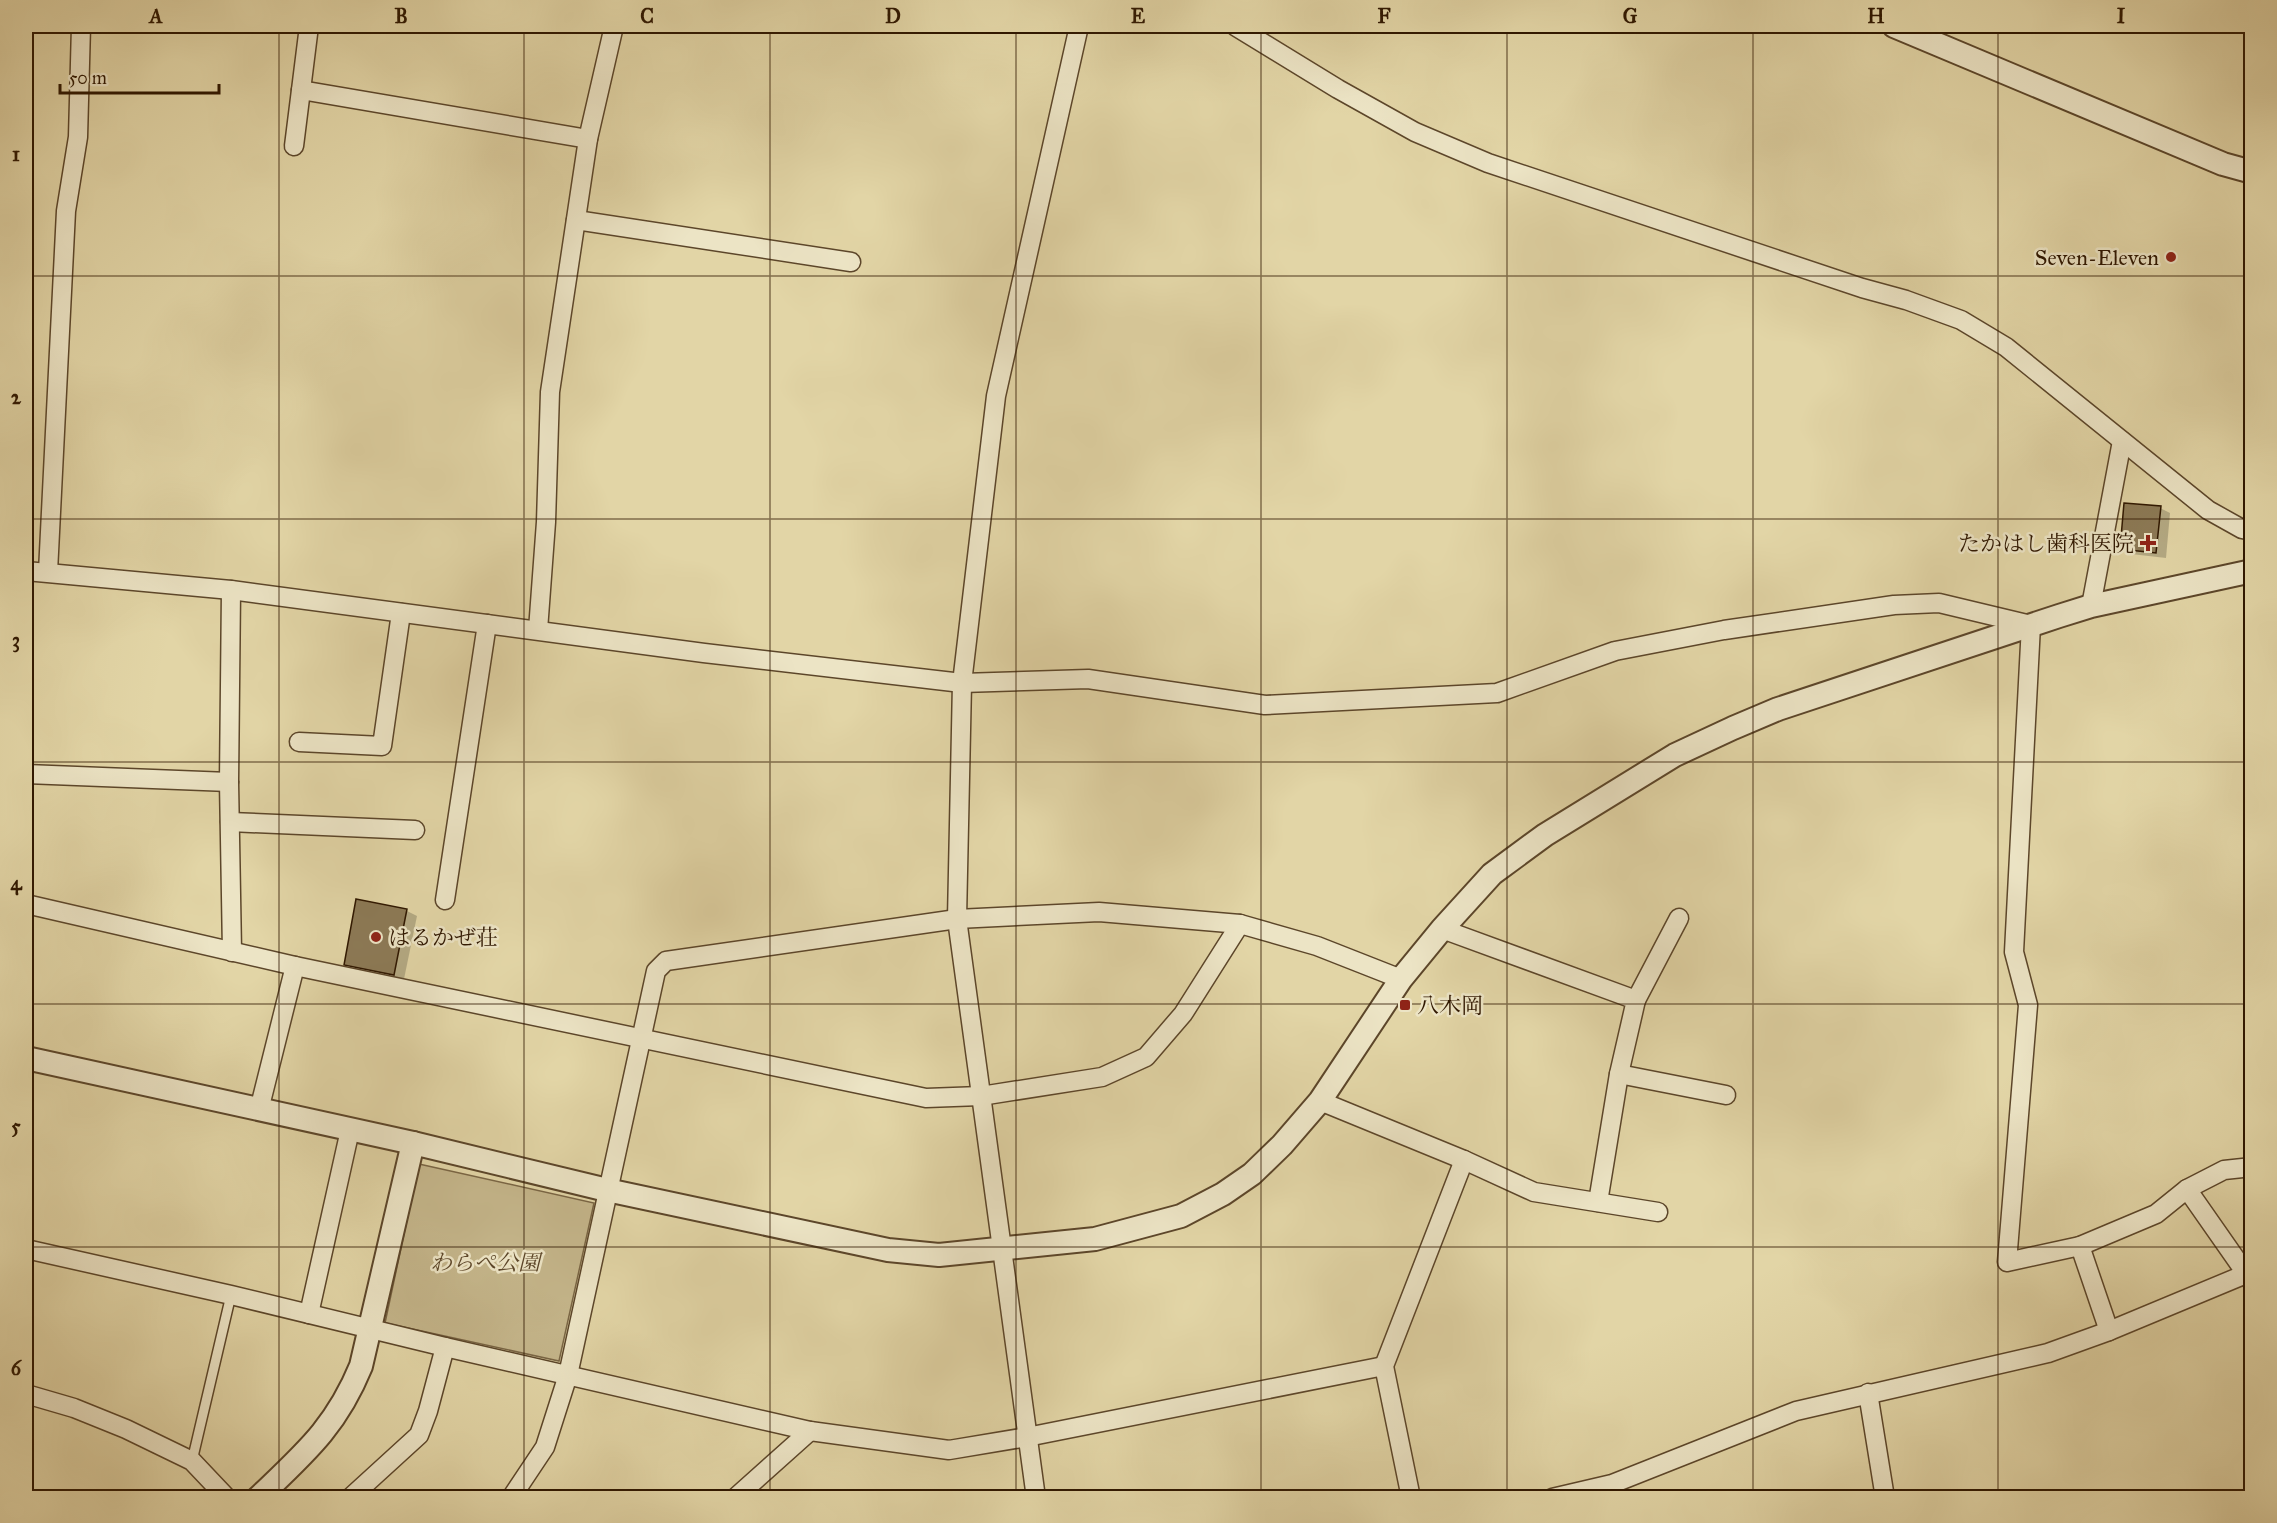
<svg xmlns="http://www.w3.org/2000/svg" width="2277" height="1523" font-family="'IM FELL Great Primer','Noto Serif JP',serif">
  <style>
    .green { fill: #c4b58a; stroke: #7a6645; stroke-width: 1.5 }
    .shadow { fill: #0003 }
    .building { fill: #8c7a56; stroke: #2f1700; stroke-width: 1.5 }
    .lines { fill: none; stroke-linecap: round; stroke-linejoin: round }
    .service-casing { stroke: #5c462a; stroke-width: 12 }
    .minor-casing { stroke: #5c462a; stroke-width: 21 }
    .tertiary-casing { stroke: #5c462a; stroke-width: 26 }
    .service { stroke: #ece4c5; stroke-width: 9 }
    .minor { stroke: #ece4c5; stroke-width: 18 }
    .tertiary { stroke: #ece4c5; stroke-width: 22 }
    .grid { fill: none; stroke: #2f1700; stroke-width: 1.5; stroke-opacity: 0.55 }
    .poi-dot { fill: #8f2418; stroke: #ece4c5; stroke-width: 2 }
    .labels { text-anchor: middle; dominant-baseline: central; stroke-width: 5; stroke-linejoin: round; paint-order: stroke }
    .poi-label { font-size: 22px; fill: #2f1700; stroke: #ece4c5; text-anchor: end }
    .park-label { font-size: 22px; font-style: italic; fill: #5c4629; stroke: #ece4c5 }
    .neatline { fill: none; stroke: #2f1700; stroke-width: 2 }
    .grid-label { font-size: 20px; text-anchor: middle; font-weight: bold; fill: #2f1700 }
  </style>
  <rect width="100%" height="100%" fill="#e2d5a6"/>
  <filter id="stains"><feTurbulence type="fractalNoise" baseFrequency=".00333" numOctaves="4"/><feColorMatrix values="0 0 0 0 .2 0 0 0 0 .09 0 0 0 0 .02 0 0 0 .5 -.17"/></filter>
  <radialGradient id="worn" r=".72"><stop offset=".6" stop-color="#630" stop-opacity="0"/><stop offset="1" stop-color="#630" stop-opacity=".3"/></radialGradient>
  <!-- green -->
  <polygon class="green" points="419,1164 594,1203 559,1361 385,1323"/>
  <!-- shadow -->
  <g class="shadow">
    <polygon points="2160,508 2170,513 2166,558 2131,554 2122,548"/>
    <polygon points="358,901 407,911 417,916 404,979 356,969 346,964"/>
  </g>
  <!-- building -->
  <g class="building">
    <polygon points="2124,503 2161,506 2156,553 2120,549"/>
    <polygon points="356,899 407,909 394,975 344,965"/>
  </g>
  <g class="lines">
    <!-- service casing -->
    <g class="service-casing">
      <polyline id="service" points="192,1461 231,1295"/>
    </g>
    <!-- minor casing -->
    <g class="minor-casing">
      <g id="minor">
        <polyline points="1235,26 1338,89 1415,132 1488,163 1862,288 1906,300 1961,320 2006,347 2208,510 2242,529 2252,531"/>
        <polyline points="301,90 588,139"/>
        <polyline points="294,146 309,26"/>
        <polyline points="576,220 851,262"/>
        <polyline points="26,571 231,590 704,653 962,683 1088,679 1265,705 1497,693 1615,651 1724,630 1894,605 1939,603 2031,625 2014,952 2028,1005 2007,1262 2080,1246 2156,1214 2187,1189 2224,1170 2252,1167"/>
        <polyline points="48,572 66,211 78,137 81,26"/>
        <polyline points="231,590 229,782 232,952"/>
        <polyline points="2091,606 2122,441"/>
        <polyline points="538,630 546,522 550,392 588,139 614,26"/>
        <polyline points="299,742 382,746 401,613"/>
        <polyline points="26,774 229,782"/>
        <polyline points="230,822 415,830"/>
        <polyline points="445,900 487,624"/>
        <polyline points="26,904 295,966 926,1098 981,1096 1102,1077 1146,1057 1183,1014 1240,924"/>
        <polyline points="1442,929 1636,1000 1619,1074 1598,1202"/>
        <polyline points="1636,1000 1679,918"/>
        <polyline points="1619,1074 1726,1095"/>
        <polyline points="1320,1101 1464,1160 1534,1192 1658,1212"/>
        <polyline points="259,1110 295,966"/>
        <polyline points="2187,1189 2252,1282"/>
        <polyline points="2080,1246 2109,1331"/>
        <polyline points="26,1249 231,1295 445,1347 810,1431 949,1450 1027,1437 1384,1366"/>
        <polyline points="309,1314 350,1130"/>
        <polyline points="1868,1393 1885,1498"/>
        <polyline points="26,1394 74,1408 126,1429 192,1461 227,1498"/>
        <polyline points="350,1498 419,1435 428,1411 445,1347"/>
        <polyline points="511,1498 545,1447 568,1375 656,971 666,961 957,919 1099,912 1240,924 1317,946 1401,979"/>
        <polyline points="735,1498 810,1431"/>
        <polyline points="1036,1498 957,919 962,683 996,396 1079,26"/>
        <polyline points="1411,1498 1384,1366 1464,1160"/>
        <polyline points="1552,1498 1612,1484 1796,1411 2048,1353 2109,1331 2246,1274"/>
      </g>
    </g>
    <!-- tertiary casing -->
    <g class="tertiary-casing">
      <g id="tertiary">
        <polyline points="1894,26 2223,164 2252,172"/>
        <polyline points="26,1058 413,1143 607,1190 888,1250 939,1255 1095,1239 1181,1216 1223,1194 1252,1174 1282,1145 1320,1101 1401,979 1442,929 1492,874 1545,835 1675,755 1733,728 1778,709 2059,616 2091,606 2252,571"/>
        <path d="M258 1498C305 1453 336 1427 361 1366L413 1143"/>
      </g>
    </g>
    <!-- service -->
    <use href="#service" class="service"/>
    <!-- minor -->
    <use href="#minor" class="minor"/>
    <!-- tertiary -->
    <use href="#tertiary" class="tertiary"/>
  </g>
  <!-- grid -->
  <path class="grid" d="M279 26V1498M524 26V1498M770 26V1498M1016 26V1498M1261 26V1498M1507 26V1498M1753 26V1498M1998 26V1498M26 276H2252M26 519H2252M26 762H2252M26 1004H2252M26 1247H2252"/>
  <!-- markers -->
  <g class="poi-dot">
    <circle cx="2171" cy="257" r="6"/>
    <path d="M2145 534h6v6h6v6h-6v6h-6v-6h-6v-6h6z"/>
    <circle cx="376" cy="937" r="6"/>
    <rect x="1399" y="999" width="12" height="12" rx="3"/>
  </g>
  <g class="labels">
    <!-- poi labels -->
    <g class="poi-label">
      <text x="2159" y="257">Seven-Eleven</text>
      <text x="2134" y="543">たかはし歯科医院</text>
      <text x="388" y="937" text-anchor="start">はるかぜ荘</text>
      <text x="1417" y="1005" text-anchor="start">八木岡</text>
    </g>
    <!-- park labels -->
    <g class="park-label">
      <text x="485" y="1262">わらぺ公園</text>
    </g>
  </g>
  <!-- margin -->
  <rect width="2277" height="1523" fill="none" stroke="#e2d5a6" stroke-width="66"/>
  <!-- scale -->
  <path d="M60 84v9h159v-9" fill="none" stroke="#2f1700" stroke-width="3"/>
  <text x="69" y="84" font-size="18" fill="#2f1700" stroke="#ece4c5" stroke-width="4.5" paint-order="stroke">50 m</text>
  <rect x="33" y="33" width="2211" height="1457" class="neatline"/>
  <g class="grid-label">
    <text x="156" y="23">A</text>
    <text x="401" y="23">B</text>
    <text x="647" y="23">C</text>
    <text x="893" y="23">D</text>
    <text x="1138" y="23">E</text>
    <text x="1384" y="23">F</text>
    <text x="1630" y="23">G</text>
    <text x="1876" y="23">H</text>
    <text x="2121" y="23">I</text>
    <text x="16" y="161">1</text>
    <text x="16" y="404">2</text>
    <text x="16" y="647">3</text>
    <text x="16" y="890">4</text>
    <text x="16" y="1133">5</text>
    <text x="16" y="1375">6</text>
  </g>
  <rect width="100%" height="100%" filter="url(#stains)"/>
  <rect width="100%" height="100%" fill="url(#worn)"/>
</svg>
